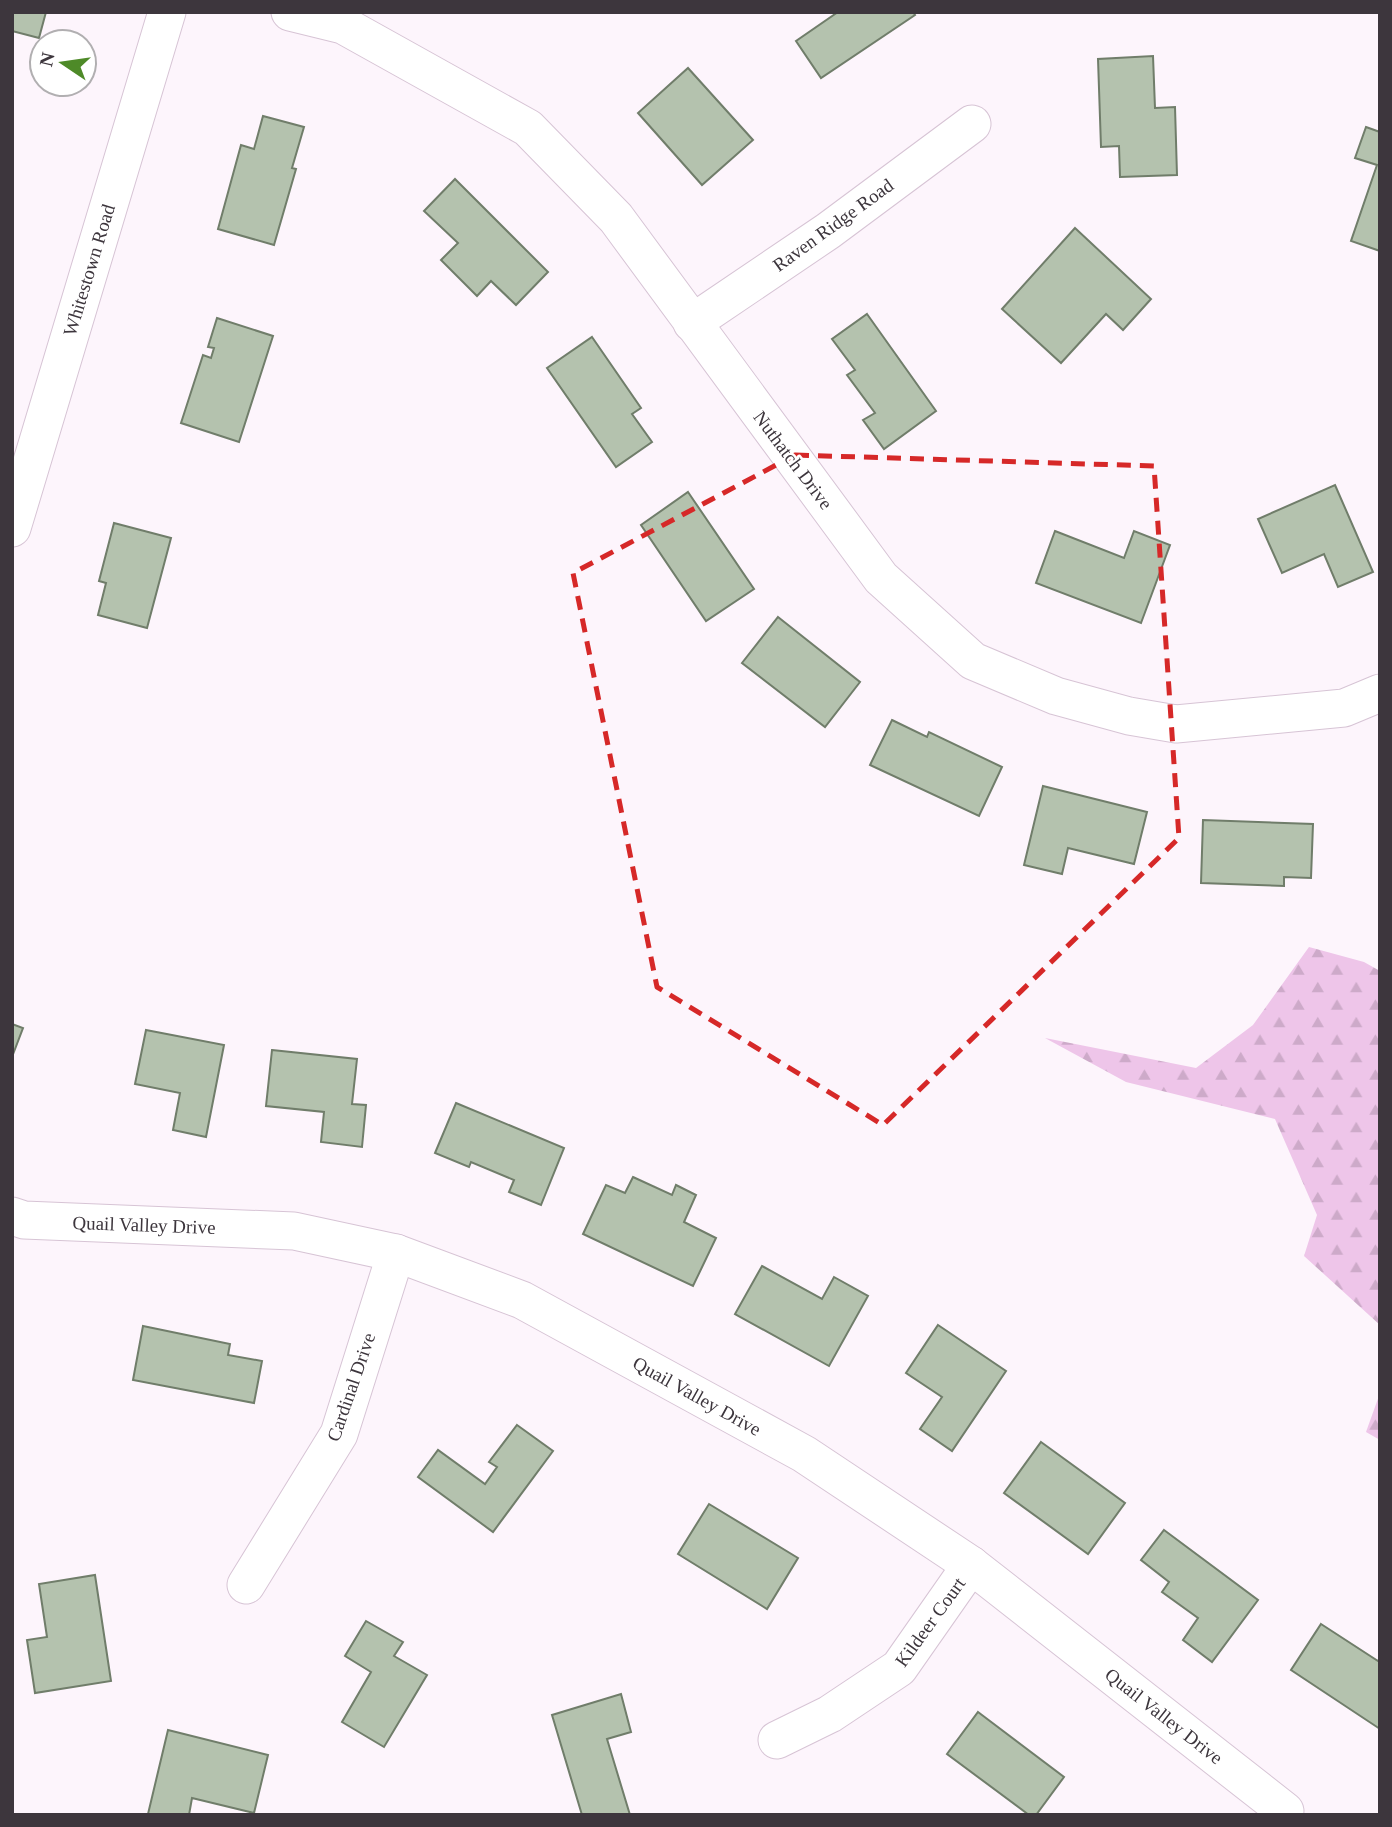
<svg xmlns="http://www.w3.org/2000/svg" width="1392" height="1827" font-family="'Times New Roman',serif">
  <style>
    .forest { fill: url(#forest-firs) }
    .building { fill: #b4c2ae; stroke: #707d6a; stroke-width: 2 }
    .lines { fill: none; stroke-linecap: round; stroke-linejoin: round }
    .minor-casing { stroke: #d7c4d5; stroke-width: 39 }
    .minor { stroke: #fff; stroke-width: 37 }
    .marked { fill: none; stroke: #d62828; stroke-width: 5; stroke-dasharray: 14 9; stroke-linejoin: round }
    .labels { text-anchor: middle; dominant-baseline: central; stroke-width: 5; stroke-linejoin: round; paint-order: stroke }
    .street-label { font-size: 19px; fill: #3d363d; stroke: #fff }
  </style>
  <defs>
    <pattern id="forest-firs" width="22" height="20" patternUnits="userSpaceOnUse" patternTransform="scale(1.75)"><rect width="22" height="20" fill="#eec5e9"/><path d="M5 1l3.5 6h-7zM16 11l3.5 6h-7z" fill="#cdaac9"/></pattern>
  </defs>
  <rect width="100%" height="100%" fill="#fdf5fc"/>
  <!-- forest -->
  <g class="forest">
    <polygon points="1309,947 1364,962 1380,971 1380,1325 1304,1256 1317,1215 1275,1119 1126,1082 1045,1038 1196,1068 1253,1025"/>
    <polygon points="1380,1393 1380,1440 1366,1432"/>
  </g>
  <!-- building -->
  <g class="building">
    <polygon points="12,12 46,12 39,38 12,31"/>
    <polygon points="838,12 913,12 915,15 821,78 796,41"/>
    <polygon points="1153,56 1155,108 1175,107 1177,175 1120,177 1119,146 1101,147 1098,59"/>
    <polygon points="688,68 753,140 702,185 638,113"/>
    <polygon points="263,116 304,127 292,168 296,169 274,245 218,229 241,145 254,149"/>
    <polygon points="1366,127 1380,132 1380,251 1351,241 1377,165 1355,158"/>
    <polygon points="455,179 548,272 516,305 491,281 477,296 441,260 458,243 424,211"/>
    <polygon points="1075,228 1151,299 1123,330 1106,314 1061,363 1002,309"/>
    <polygon points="867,314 936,411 884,449 863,420 875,413 847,375 855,370 832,339"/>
    <polygon points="217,318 273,336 239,442 181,423 203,355 211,358 214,348 208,347"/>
    <polygon points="592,337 641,408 632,414 652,442 616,467 547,368"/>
    <polygon points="1335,485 1373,572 1338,587 1324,554 1282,573 1258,519"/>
    <polygon points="688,492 754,589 706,621 641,525"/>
    <polygon points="114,523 171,538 147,628 98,615 106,583 99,581"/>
    <polygon points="1055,531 1124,558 1134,531 1170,545 1141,623 1036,583"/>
    <polygon points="778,617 860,682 825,727 742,663"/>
    <polygon points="892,720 927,737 929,732 1002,767 979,816 870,765"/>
    <polygon points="1043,786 1147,812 1134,864 1068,848 1062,874 1024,865"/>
    <polygon points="1203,820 1313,824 1311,878 1284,877 1284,886 1201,883"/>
    <polygon points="12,1024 23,1028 12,1057"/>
    <polygon points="146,1030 224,1045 206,1137 173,1130 180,1093 135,1084"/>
    <polygon points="272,1050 357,1059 352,1104 366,1105 362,1147 321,1142 324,1112 266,1106"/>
    <polygon points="456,1103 564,1148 541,1205 509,1192 514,1180 471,1162 469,1167 435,1153"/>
    <polygon points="633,1177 672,1195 676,1185 696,1195 684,1222 716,1238 693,1286 583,1234 606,1185 625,1193"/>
    <polygon points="762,1266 822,1299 834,1277 868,1296 829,1366 735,1314"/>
    <polygon points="938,1325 1006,1371 952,1451 920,1429 942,1397 906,1373"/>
    <polygon points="143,1326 230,1344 228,1355 262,1361 254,1403 133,1380"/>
    <polygon points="517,1425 553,1451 493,1532 418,1477 438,1450 485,1484 497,1467 489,1462"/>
    <polygon points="1041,1442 1125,1503 1088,1554 1004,1493"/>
    <polygon points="709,1504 798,1558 767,1609 678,1554"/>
    <polygon points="1164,1530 1258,1600 1212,1662 1183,1640 1198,1618 1162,1592 1169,1582 1141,1560"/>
    <polygon points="95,1575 111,1681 35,1693 27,1640 47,1637 39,1584"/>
    <polygon points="366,1621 403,1642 394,1656 427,1675 384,1747 342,1722 371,1672 345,1656"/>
    <polygon points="1321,1624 1378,1661 1380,1659 1380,1729 1291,1670"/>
    <polygon points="621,1694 631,1732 607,1739 630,1815 582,1815 552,1715"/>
    <polygon points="978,1712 1064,1777 1036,1815 1029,1815 947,1754"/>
    <polygon points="168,1730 268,1755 254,1813 192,1798 189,1815 148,1814"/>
  </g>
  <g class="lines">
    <!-- minor casing -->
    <g class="minor-casing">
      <g id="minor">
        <polyline points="290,12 343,25 528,128 616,218 881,578 973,661 1056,696 1129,716 1176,724 1344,708 1380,693"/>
        <polyline points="692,323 828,231 972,124"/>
        <polyline points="12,528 167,12"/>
        <polyline points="12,1216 24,1220 294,1231 396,1253 522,1300 804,1454 971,1565 1285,1811"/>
        <polyline points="246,1585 339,1434 396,1253"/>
        <polyline points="777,1740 830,1714 899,1668 971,1565"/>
      </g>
    </g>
    <!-- minor -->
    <use href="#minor" class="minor"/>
  </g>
  <!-- marked area -->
  <path class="marked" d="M795 455 1154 466 1179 838 883 1125 657 987 573 573Z"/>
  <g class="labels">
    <!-- street labels -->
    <g class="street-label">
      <text transform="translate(833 225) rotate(-36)">Raven Ridge Road</text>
      <text transform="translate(89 270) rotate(-73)">Whitestown Road</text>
      <text transform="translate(793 460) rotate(53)">Nuthatch Drive</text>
      <text transform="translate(144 1225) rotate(2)">Quail Valley Drive</text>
      <text transform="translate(351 1387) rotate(-71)">Cardinal Drive</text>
      <text transform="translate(697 1396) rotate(29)">Quail Valley Drive</text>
      <text transform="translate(930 1622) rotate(-54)">Kildeer Court</text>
      <text transform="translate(1164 1716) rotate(38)">Quail Valley Drive</text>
    </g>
  </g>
  <!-- border -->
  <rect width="1392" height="1827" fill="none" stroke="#3d363d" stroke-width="28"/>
  <!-- north arrow -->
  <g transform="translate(63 63) rotate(283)"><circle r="33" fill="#ffffff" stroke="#b1afb1" stroke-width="2"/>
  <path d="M0-5L12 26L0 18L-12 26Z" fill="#4e8a28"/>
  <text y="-10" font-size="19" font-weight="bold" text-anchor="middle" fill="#3d363d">N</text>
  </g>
</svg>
